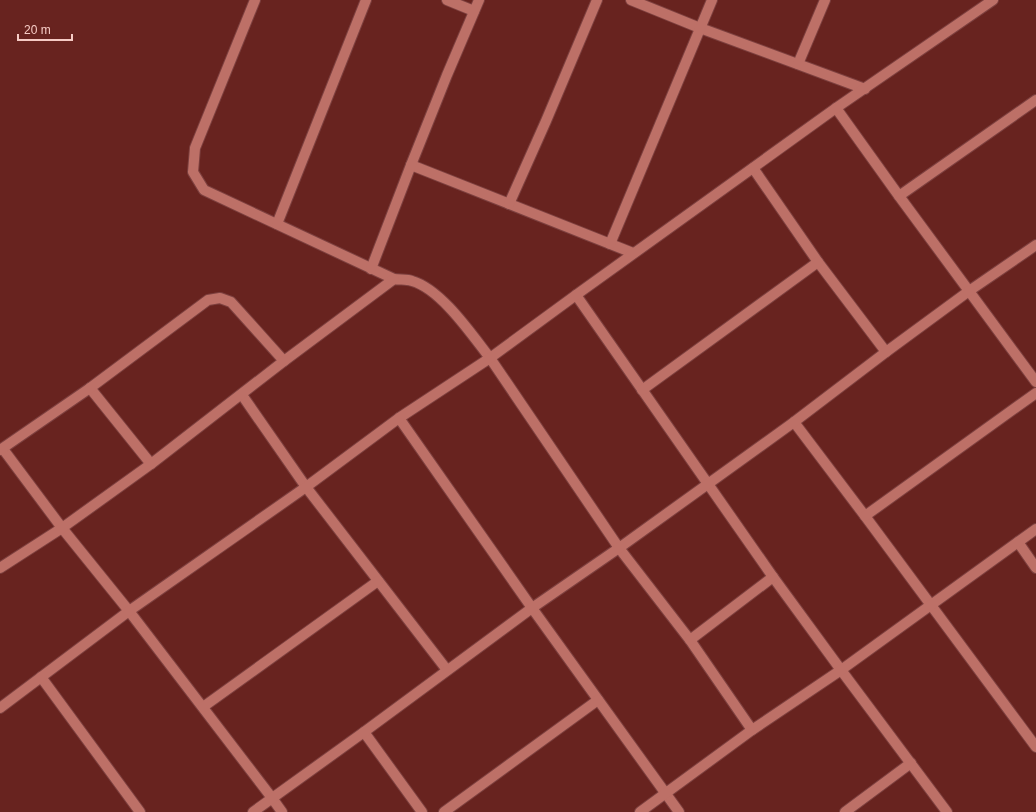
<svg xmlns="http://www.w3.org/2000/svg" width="1036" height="812" font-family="Helvetica,sans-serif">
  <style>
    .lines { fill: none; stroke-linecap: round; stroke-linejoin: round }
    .minor-casing { stroke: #7d403f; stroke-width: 12 }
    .secondary-casing { stroke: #7d403f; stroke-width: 12 }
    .minor { stroke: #bd7067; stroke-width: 10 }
    .secondary { stroke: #bd7067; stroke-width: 10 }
  </style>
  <rect width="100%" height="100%" fill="#68231f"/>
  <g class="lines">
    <!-- minor casing -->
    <g class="minor-casing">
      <g id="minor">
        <path d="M255 0 195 148 193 172 204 190 394 279C400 280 407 279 412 281 441 289 472 335 490 358L619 548 690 640 752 730"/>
        <polyline points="447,0 474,11"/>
        <polyline points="631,0 700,28 865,89"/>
        <polyline points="798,64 825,0"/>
        <polyline points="836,108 899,196 1036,382"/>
        <polyline points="411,165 633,253"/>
        <polyline points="753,168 818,262 886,352"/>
        <polyline points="899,196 1036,100"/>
        <polyline points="509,204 546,121 597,0"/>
        <polyline points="277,224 366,0"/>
        <polyline points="610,244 712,0"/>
        <polyline points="371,269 411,165 447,75 479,0"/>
        <polyline points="576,295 773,577 841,670 947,812"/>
        <polyline points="90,388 151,464"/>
        <polyline points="642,390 818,262"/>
        <polyline points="242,395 306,487 447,670"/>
        <polyline points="399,418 532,608 679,812"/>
        <polyline points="794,422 865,516 1036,747"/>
        <polyline points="3,449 62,528 129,611 272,798 282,812"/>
        <polyline points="0,450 90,388 208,300 220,298 231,302 284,361"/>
        <polyline points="865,516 1036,393"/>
        <polyline points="1018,542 1036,568"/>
        <polyline points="0,568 62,528 151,464 284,361 394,279"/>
        <polyline points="690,640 773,577"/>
        <polyline points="41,677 140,812"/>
        <polyline points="203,707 378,581"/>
        <polyline points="0,708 129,611 306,487 399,418 490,358 576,295 836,108 993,0"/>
        <polyline points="364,732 422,812"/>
        <polyline points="253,812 364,732 532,608 619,548 794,422 886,352 969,291 1036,245"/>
        <polyline points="444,812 598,700"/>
        <polyline points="845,812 911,763"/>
      </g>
    </g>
    <!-- secondary casing -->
    <g class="secondary-casing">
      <polyline id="secondary" points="640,812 752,730 841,670 1036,529"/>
    </g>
    <!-- minor -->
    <use href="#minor" class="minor"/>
    <!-- secondary -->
    <use href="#secondary" class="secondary"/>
  </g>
  <!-- scale -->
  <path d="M18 34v6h54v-6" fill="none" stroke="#f6cbc5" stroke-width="2"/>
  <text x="24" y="34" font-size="12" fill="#f6cbc5" stroke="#68231f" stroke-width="3" paint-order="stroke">20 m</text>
</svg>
